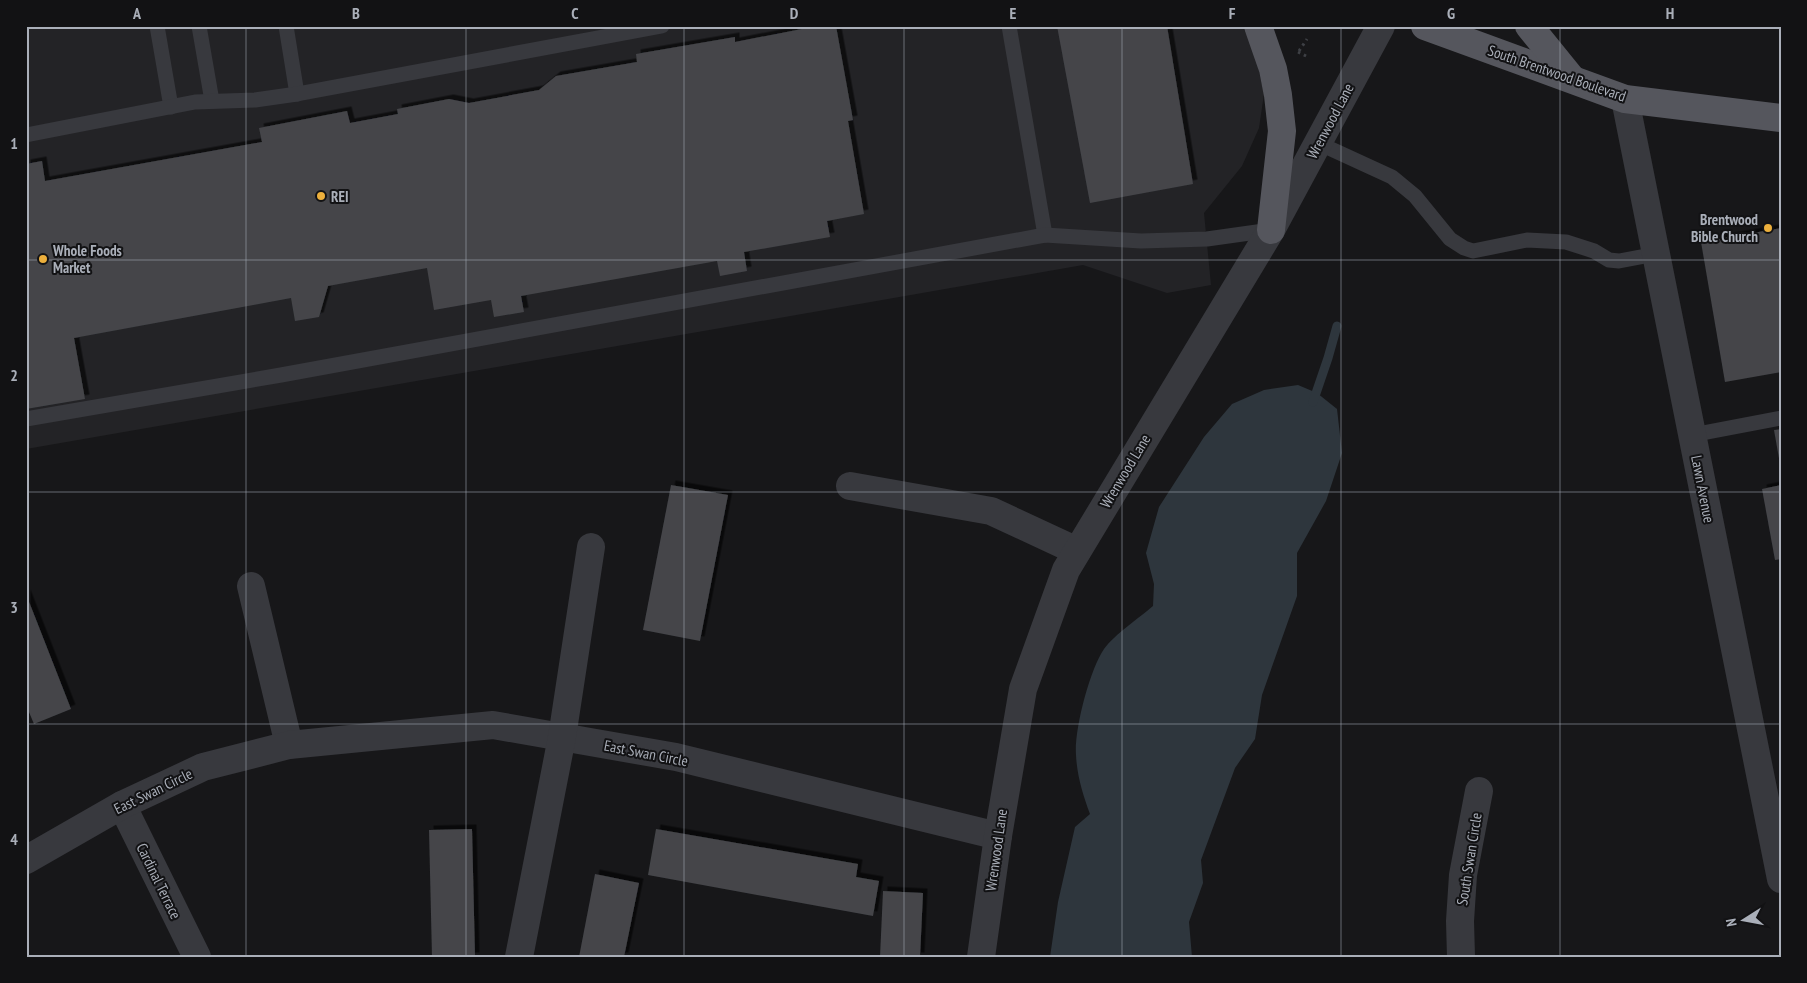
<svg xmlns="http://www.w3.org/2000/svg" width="1807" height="983" font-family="'PT Sans Narrow',sans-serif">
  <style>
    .built { fill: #232326 }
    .water { fill: #2e363d }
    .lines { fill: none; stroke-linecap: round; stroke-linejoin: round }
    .stream { stroke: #2e363d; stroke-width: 9 }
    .building { fill: #444549; filter: url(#shadow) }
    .path { stroke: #3e4045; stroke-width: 3; stroke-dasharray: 2.5 4; stroke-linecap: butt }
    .lane { stroke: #38393e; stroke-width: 15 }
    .street { stroke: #38393e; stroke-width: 28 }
    .primary { stroke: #55565d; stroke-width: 28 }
    .grid { fill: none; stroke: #aaafb9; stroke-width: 1; stroke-opacity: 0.55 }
    .poi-dot { fill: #ecaf3c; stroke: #121214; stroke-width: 2 }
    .labels { text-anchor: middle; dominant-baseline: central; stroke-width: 4; stroke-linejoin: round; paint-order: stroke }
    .street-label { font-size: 15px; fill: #aaafb9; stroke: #121214 }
    .poi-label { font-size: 15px; font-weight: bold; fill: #aaafb9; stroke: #121214; text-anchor: start }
    .neatline { fill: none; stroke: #aaafb9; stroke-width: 2 }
    .grid-label { font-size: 16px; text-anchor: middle; font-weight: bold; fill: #aaafb9 }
  </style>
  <defs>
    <filter id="shadow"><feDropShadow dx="4.5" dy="-4.5" stdDeviation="0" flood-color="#0009"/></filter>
  </defs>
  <rect width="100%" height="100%" fill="#171719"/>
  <!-- built -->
  <polygon class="built" points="26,26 1242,26 1254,48 1264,94 1259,128 1242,166 1204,213 1211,285 1167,293 1083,265 26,449"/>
  <!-- water -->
  <path class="water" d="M1298 385 1317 393 1337 409 1342 453 1326 501 1297 553V596L1262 695 1255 739 1235 768 1201 860 1203 883 1189 922 1192 957H1050L1058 902 1075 827 1090 814C1083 795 1077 776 1076 755 1074 730 1090 669 1104 649 1115 634 1139 618 1153 606L1154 584 1146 553 1159 507 1204 437 1232 404 1264 390Z"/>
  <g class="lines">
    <!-- stream -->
    <polyline class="stream" points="1313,402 1328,358 1337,326"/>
  </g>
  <!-- building -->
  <g class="building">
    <polygon points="817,26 836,26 853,120 848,121 864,214 827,221 830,237 744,252 747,271 720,276 717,261 521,296 524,312 494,317 491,300 434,310 427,268 328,286 319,317 295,321 291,298 74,338 85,399 26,409 26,164 42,161 45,181 262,142 259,128 347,111 350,123 398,114 397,109 449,99 469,103 539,90 556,76 637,62 636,54 735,37 735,42"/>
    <polygon points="1057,26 1167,26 1193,184 1090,203"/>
    <polygon points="1781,228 1781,372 1725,382 1701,242"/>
    <polygon points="1781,429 1781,463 1780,464 1774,430"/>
    <polygon points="671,485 728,495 700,641 643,630"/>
    <polygon points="1781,485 1781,559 1775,560 1762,489"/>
    <polygon points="26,594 71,709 34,724 26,705"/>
    <polygon points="472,829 475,957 432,957 429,830"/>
    <polygon points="656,829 858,864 856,877 879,881 873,916 648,875"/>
    <polygon points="595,874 639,883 624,957 579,957"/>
    <polygon points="883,891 923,893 920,957 880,957"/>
  </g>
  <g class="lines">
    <!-- path -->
    <g class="path">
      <polyline points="1299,51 1307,39"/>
      <polyline points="1298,52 1308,57"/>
    </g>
    <!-- lane -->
    <g class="lane">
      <polyline points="157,26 171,107"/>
      <polyline points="199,26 212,101"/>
      <polyline points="286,26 297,94"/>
      <polyline points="1009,26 1045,235"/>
      <polyline points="26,135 195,102 255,100 297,94 662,26"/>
      <polyline points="1318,143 1392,177 1415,196 1450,239 1464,248 1473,251 1527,240 1566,242 1594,251 1609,260 1619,261 1656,254"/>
      <polyline points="26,419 281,375 1045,235 1141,241 1207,239 1271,230"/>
      <polyline points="1692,435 1781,418"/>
    </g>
    <!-- street -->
    <g class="street">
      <polyline points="1625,99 1781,879"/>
      <polyline points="850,486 991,511 1077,551"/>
      <polyline points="251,586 289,745"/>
      <polyline points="122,805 197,957"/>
      <polyline points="26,860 122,805 203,767 289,745 493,725 676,757 998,836"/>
      <polyline points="519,957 562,737 591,547"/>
      <polyline points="981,957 998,836 1023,689 1066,570 1271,230 1381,26"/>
      <polyline points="1461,957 1460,921 1463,875 1479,791"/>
    </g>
    <!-- primary -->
    <g class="primary">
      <polyline points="1258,26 1273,69 1278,95 1282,131 1271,230"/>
      <polyline points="1425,26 1625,99 1781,118"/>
      <polyline points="1529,26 1572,79"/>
    </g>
  </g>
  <!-- grid -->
  <path class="grid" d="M246 26V957M466 26V957M684 26V957M904 26V957M1122 26V957M1341 26V957M1560 26V957M26 260H1781M26 492H1781M26 724H1781"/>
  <!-- markers -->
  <g class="poi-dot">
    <circle cx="321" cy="196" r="5"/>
    <circle cx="1768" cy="228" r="5"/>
    <circle cx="43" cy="259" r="5"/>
  </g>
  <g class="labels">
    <!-- street labels -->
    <g class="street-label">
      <text transform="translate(1557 73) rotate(19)">South Brentwood Boulevard</text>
      <text transform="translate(1330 121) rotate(-62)">Wrenwood Lane</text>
      <text transform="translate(1125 471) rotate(-59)">Wrenwood Lane</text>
      <text transform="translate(1703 489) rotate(79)">Lawn Avenue</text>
      <text transform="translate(646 753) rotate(11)">East Swan Circle</text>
      <text transform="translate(153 791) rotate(-26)">East Swan Circle</text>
      <text transform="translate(996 850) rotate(-82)">Wrenwood Lane</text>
      <text transform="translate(1469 859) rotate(-81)">South Swan Circle</text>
      <text transform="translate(159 881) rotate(64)">Cardinal Terrace</text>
    </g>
    <!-- poi labels -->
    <g class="poi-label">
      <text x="331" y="196">REI</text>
      <text x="1758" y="219" text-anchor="end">Brentwood<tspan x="1758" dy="17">Bible Church</tspan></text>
      <text x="53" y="250">Whole Foods<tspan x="53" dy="17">Market</tspan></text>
    </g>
  </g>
  <!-- border -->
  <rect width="1807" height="983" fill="none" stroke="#121214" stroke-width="55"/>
  <!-- north arrow -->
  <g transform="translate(1744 920) rotate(259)" stroke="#121214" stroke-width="4" paint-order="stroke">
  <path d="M0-4L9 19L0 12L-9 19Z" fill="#aaafb9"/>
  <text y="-8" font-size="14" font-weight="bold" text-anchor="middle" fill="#aaafb9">N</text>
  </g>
  <rect x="28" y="28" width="1752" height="928" class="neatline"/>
  <g class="grid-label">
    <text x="137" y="19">A</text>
    <text x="356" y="19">B</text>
    <text x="575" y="19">C</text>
    <text x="794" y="19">D</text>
    <text x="1013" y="19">E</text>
    <text x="1232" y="19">F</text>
    <text x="1451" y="19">G</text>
    <text x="1670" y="19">H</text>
    <text x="14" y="149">1</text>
    <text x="14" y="381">2</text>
    <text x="14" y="613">3</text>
    <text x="14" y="845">4</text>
  </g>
</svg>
